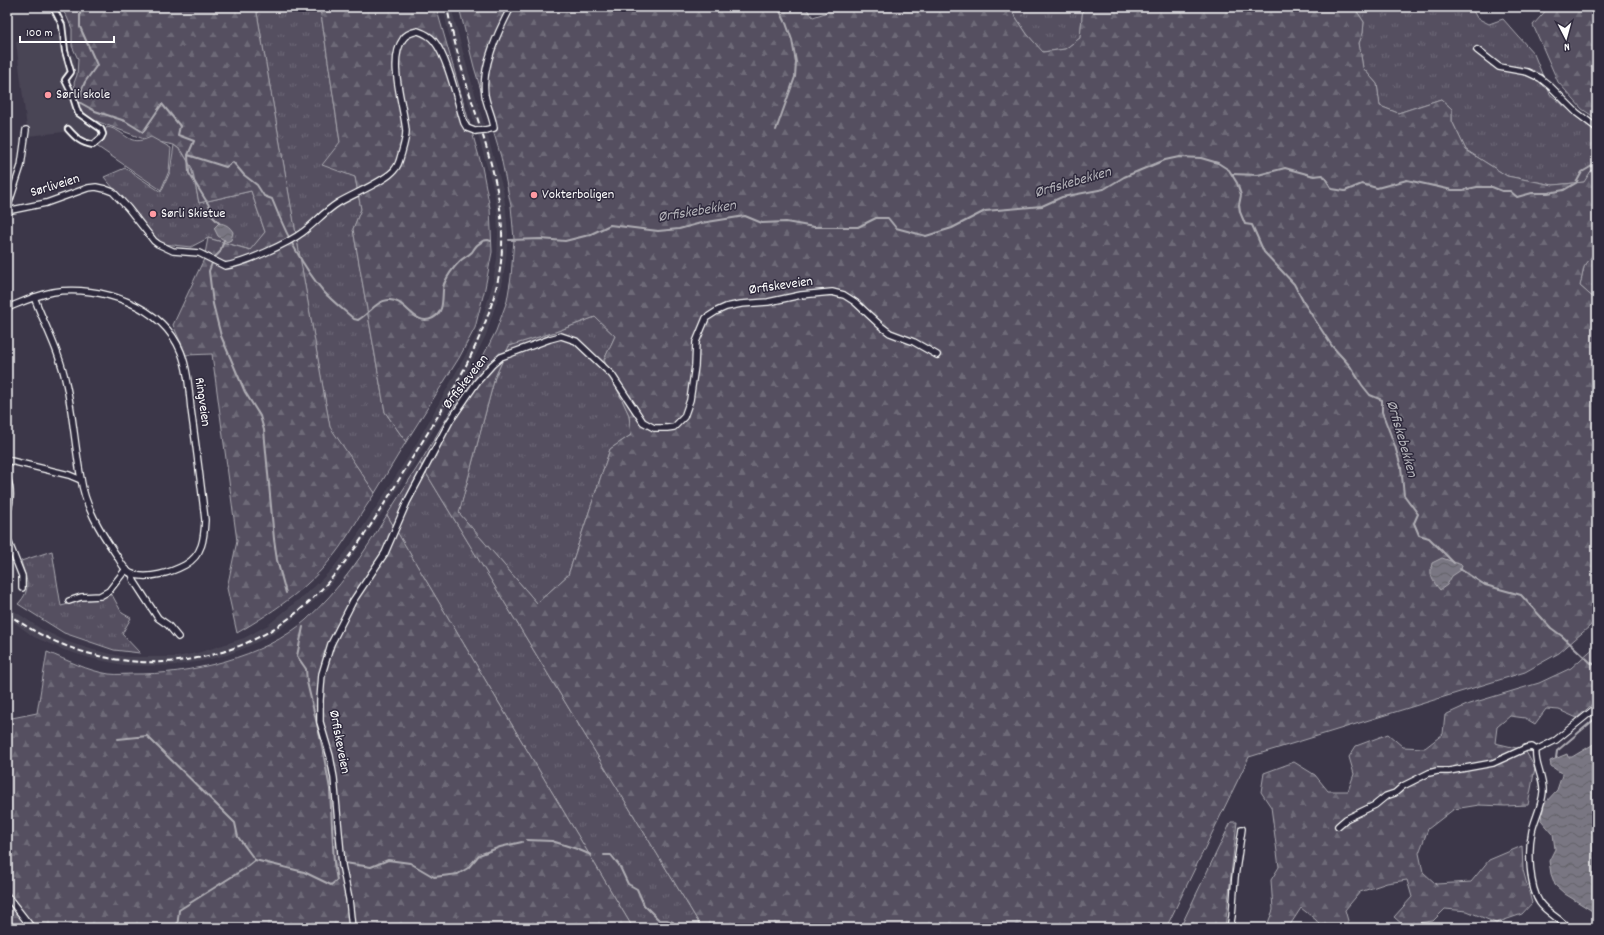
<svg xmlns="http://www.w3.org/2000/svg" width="1604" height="935" font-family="Dekko,sans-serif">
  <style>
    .built { fill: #494455 }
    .grass { fill: url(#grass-tufts); stroke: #aaa8b0 }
    .forest { fill: url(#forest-firs); stroke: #aaa8b0; fill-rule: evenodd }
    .green { fill: #555060; stroke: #aaa8b0 }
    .water { fill: url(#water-waves); stroke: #afadb4 }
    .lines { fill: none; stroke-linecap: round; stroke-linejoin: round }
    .stream { stroke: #afadb4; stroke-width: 2 }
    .pedestrian-casing { stroke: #fff; stroke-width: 8 }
    .minor-casing { stroke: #fff; stroke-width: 8 }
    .pedestrian { stroke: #2f2a3d; stroke-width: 4.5 }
    .minor { stroke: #2f2a3d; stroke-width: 5.5 }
    .rail { stroke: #fff; stroke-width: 2; stroke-dasharray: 6 3; stroke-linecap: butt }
    .minor-bridge-casing { stroke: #fff; stroke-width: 8; stroke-linecap: butt }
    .minor-bridge { stroke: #2f2a3d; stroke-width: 5.5 }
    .poi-dot { fill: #ff9aa2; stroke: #2f2a3d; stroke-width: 1.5 }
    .labels { text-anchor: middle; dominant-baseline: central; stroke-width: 3; stroke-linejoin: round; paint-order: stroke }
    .poi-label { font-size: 14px; fill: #fff; stroke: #2f2a3d; text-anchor: start }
    .street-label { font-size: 14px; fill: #fff; stroke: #2f2a3d }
    .water-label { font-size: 15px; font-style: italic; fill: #b5b4ba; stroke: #2f2a3d }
  </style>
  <defs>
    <pattern id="grass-tufts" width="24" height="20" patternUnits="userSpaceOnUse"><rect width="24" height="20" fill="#555060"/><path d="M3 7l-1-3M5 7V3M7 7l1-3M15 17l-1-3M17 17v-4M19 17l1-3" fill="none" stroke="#6e6a78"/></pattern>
    <pattern id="forest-firs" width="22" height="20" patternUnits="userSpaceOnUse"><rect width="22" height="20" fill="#555060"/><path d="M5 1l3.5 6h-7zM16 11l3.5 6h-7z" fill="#6e6a78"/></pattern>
    <pattern id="water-waves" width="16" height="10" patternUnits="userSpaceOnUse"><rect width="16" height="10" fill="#797682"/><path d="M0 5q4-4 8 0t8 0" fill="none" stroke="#626167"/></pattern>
  </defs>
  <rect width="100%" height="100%" fill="#3c3749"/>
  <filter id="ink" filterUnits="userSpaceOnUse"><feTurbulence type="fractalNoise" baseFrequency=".025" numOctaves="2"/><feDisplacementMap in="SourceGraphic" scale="8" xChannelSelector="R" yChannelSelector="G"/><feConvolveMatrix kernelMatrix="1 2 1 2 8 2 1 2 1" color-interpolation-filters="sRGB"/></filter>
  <g filter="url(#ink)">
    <!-- built -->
    <g class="built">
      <polygon points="443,7 451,7 466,63 503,189 506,210 508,233 506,260 502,285 486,335 471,365 422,450 383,512 345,567 324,592 302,612 275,633 247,647 227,655 202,661 177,665 154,666 123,665 90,658 64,650 34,637 7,617 7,606 41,629 68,642 93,650 125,657 177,657 201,652 244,638 268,625 314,587 332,569 348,549 375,509 415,446 478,333 492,286 497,259 498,234 497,211 494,191 448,31"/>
      <polygon points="58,35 76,59 75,73 70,81 78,109 105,131 95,145 91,147 83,147 76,143 64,132 28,136 16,42"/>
    </g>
    <!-- grass -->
    <g class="grass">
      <polygon points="256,7 320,7 340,142 355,177 361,209 353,229 385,412 406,442 375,493 330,428"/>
      <polygon points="1009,7 1083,7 1080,38 1065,49 1042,52 1027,34"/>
      <polygon points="1354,7 1471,7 1477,18 1489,24 1503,19 1534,54 1550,94 1597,133 1597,167 1591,171 1585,182 1553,185 1507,176 1466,150 1452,121 1452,109 1441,99 1398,113 1380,106 1377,84 1363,68 1359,43 1363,33 1364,22"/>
      <path d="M174 145C193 159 194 181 199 203L251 191 265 232 251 250 208 238 191 247 163 244 152 235 104 177 125 168 161 192 170 172Z"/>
      <polygon points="1597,249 1597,301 1580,286 1584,267"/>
      <polygon points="595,317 615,336 604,360 629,415 631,435 610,449 568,575 537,603 459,513 495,377 509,346 555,332"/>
      <polygon points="420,463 702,928 633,928 387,515"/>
      <path d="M52 551 61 606 84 600 102 599 111 593 122 613 131 618 122 634 140 653 114 650 64 633 18 604C33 588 26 579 21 561Z"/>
    </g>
    <!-- forest -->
    <g class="forest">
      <path d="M60 7H256L330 427 375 493C363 510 352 530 340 547 312 586 278 609 237 633L227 588 237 541 212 354 186 355 173 325 204 259 208 238 250 250 265 232 251 191 199 203 192 168 182 151 174 145 144 139 91 119 79 108 74 83 77 75 78 59 72 46V29L67 17Z"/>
      <polygon points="320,7 436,7 482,167 490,208 492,252 485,288 475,328 459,358 406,442 385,412 353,229 361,209 355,177 322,165 340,142"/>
      <path d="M459 7H805L813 17 825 13 830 7H1009L1027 34 1043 52 1065 49 1080 38 1083 7H1354L1364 22 1363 33 1359 43 1363 68 1377 84 1380 106 1398 113 1441 99 1452 109V121L1466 150 1507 176 1553 185 1584 182 1591 171 1597 167V249L1584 267 1580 286 1597 301V620L1559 653 1525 672 1249 757 1166 928H702L420 463 479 364 496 331 507 301 511 277 514 239 511 206 501 157 474 67ZM595 317 615 336 604 360 629 415 631 435 610 449 568 575 537 603 459 513 495 377 509 346 555 332Z"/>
      <polygon points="1549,7 1597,7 1597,119 1582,109 1558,82 1533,25"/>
      <path d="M387 515 633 928H7V719L37 713 47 652C67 660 88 671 109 674 117 675 126 674 133 674 188 675 265 657 306 620 340 589 363 555 387 515Z"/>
      <polygon points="1597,645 1597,700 1577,718 1559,710 1546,709 1535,724 1525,718 1510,716 1497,727 1495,743 1525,750 1535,768 1528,805 1505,806 1479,805 1454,809 1428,829 1419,853 1423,872 1436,884 1471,882 1489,860 1522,846 1523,870 1532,903 1522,914 1496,923 1467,911 1445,909 1433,921 1403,925 1394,917 1412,897 1407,880 1387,883 1360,892 1345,910 1350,928 1322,928 1316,920 1301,908 1288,928 1266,928 1273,910 1271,880 1279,867 1271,807 1261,792 1264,773 1294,762 1315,775 1328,791 1348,791 1354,774 1349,757 1356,746 1388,734 1403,747 1425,748 1443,734 1445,715 1469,704 1539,683 1571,668"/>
      <polygon points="1231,822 1237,822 1225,928 1180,928"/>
    </g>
    <!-- green -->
    <path class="green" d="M107 127C128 131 127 148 151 137L171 148 169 171 161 190 95 145Z"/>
    <!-- water -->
    <g class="water">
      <path d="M219 223C226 224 229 226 233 232L231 240 227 242 218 236 214 228Z"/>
      <path d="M1442 558 1462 565 1461 570 1452 576 1447 585 1440 590C1432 580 1429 576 1432 563Z"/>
      <polygon points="1597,742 1597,914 1565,894 1555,885 1551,874 1549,861 1555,849 1553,834 1541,820 1544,804 1557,790 1562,775 1561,772 1558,771 1551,766 1550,761 1567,754 1568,757 1572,757"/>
    </g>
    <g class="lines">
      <!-- stream -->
      <g class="stream">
        <path d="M80 7V27L97 65 85 82 77 101 95 111 125 121 143 132 162 104 180 126 178 135 194 141 188 155 226 167 233 162 244 175 257 185 264 196 272 199C285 232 301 265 324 292 333 302 344 310 354 319L358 320C369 314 376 301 388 300 406 298 414 328 433 318 446 311 441 295 444 284 447 277 454 267 460 261 463 258 468 256 472 252 474 249 476 245 480 243 482 241 486 240 488 240L491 241"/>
        <polyline points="776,130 795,77 796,62 792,40 786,23 778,7"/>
        <polyline points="188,155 189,173 210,207 212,216 219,223"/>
        <polyline points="1232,174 1258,175 1285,168 1314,176 1323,175 1332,189 1345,191 1362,184 1377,188 1407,180 1452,190 1463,190 1477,187 1492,187 1502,191 1510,191 1517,197 1532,193 1548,193 1564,190 1576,183 1582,172 1597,163"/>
        <polyline points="224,240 220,252 214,258 209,271 213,304 221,336 245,392 260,416 264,430 274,539 277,560 286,593"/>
        <polyline points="509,240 541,239 565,241 589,235 610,225 658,231 679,229 701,223 745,216 762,223 786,222 814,227 858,227 876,218 888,218 896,228 926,236 952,228 985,211 1042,206 1062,197 1104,189 1124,177 1148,167 1165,160 1179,157 1201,158 1218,163 1229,170 1237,183 1241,195 1239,205 1240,212 1245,224 1252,225 1264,252 1294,284 1304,303 1332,346 1350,366 1362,385 1370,395 1382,400 1382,412 1395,446 1401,467 1404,495 1418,514 1414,523 1419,535 1429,538 1454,563"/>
        <polyline points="1460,569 1485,585 1521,595 1551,628 1562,636 1591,663 1597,665"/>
        <polyline points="118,739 147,736 235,823 238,837 255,860"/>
        <polyline points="1556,758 1557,751 1597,717"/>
        <polyline points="527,840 552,841 577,849 591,855"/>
        <polyline points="604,855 611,855 619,865 628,884 637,889 644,905 659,920 667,920 673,922 674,926 683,928"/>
        <polyline points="345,863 371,867 388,860 410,863 434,877 458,874 468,868 479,855 500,847 522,842"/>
        <polyline points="177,928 179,910 244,869 255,860 304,872 331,885 337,880 334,863 330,789 321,741 307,682 306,669 297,656 303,627"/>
        <polyline points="710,928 713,928"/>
      </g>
      <!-- pedestrian casing -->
      <g class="pedestrian-casing">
        <path id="pedestrian" d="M53 7 62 25 65 51 71 72 65 80 72 94 78 113 101 129 103 134 101 138 93 145C81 143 76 138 68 129"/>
      </g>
      <!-- minor casing -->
      <g class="minor-casing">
        <g id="minor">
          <polyline points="1477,50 1499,67 1527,72 1540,78 1550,86 1577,113 1597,128"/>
          <path d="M485 130 494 128C493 117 487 107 485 95 481 67 498 32 511 7"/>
          <polyline points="7,209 21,166 26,130"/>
          <path d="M7 211 46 203 88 188 96 187 105 189 113 192 128 208 154 241 158 244 173 251 199 253 225 266C245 263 287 244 303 232 315 223 325 211 338 203 351 195 388 180 395 169 398 166 400 159 401 155 403 148 406 139 406 131 404 106 387 61 403 39 406 34 413 32 418 31 424 33 430 36 434 41 448 58 457 101 464 123L467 128 475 131"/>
          <path d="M7 308C22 302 37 295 53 292 100 285 162 305 181 352 188 370 189 390 191 409 196 446 201 483 205 520 204 538 203 555 185 565 172 572 148 580 132 574 124 571 120 560 115 553 100 531 85 506 81 479 75 447 73 414 66 383 60 353 45 326 34 297"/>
          <polyline points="7,460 69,475 81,480"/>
          <path d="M7 478C12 490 11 501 7 513"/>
          <polyline points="7,538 22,576 22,588"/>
          <polyline points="132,574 134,581 158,618 168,625 178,637"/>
          <polyline points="69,601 81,597 100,596 109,591 126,569"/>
          <polyline points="1338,826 1346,819 1375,805 1386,796 1395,793 1403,786 1429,773 1437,771 1449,771 1493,763 1526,748 1532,747 1536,750"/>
          <polyline points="7,896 32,928"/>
          <polyline points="352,928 349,899 342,865 334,778 330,756 320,722 320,700 322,674 331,644 353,601 385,553 407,502 450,421 477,382 492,365 501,357 550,339 561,336 576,341 612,375 643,422 654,428 667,428 674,427 684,417 690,400 695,366 696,342 706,318 717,311 726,307 741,304 768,302 801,295 832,292 844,295 855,302 882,327 890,333 914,342 937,355"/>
          <polyline points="1230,928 1232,916 1235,877 1242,829"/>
          <path d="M1568 928C1560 918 1547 913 1540 903 1529 887 1528 850 1532 831 1535 818 1542 806 1543 792 1544 778 1534 764 1536 750L1556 740 1597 707"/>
        </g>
      </g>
      <!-- pedestrian -->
      <use href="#pedestrian" class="pedestrian"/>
      <!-- minor -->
      <use href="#minor" class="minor"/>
      <!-- rail -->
      <path class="rail" d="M7 613C101 684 235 679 318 593 357 553 385 502 414 455 449 399 493 328 501 262 507 204 488 152 471 98 461 68 453 38 447 7"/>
      <!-- minor-bridge casing -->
      <g class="minor-bridge-casing">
        <polyline id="minor-bridge" points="475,131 485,130"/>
      </g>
      <!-- minor-bridge -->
      <use href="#minor-bridge" class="minor-bridge"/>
    </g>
  </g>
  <!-- markers -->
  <g class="poi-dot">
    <circle cx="48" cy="95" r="4"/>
    <circle cx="534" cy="195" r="4"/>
    <circle cx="153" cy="214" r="4"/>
  </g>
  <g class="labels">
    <!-- poi labels -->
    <g class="poi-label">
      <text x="56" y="95">Sørli skole</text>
      <text x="542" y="195">Vokterboligen</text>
      <text x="161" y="214">Sørli Skistue</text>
    </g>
    <!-- street labels -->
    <g class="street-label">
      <text transform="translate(55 186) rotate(-17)">Sørliveien</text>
      <text transform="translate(781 286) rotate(-8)">Ørfiskeveien</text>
      <text transform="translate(466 382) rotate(-52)">Ørfiskeveien</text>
      <text transform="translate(202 402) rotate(82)">Ringveien</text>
      <text transform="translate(339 742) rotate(79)">Ørfiskeveien</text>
    </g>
    <!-- water labels -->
    <g class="water-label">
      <text transform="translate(1073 183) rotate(-16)">Ørfiskebekken</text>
      <text transform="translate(697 212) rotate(-9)">Ørfiskebekken</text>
      <text transform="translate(1401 439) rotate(74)">Ørfiskebekken</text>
    </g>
  </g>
  <!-- margin -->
  <rect width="1604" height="935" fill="none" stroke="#2f2a3d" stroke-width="24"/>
  <rect x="12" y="12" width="1580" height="911" fill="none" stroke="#fff" stroke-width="1.5" filter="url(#ink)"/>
  <!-- north arrow -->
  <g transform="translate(1566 38) rotate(174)" stroke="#2f2a3d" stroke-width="3" paint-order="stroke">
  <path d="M0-3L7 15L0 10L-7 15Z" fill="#ffffff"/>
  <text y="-6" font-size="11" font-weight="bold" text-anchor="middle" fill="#ffffff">N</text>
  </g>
  <!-- scale -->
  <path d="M20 36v6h94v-6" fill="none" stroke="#ffffff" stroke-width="2"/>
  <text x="26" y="36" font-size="12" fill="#ffffff" stroke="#2f2a3d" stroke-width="3" paint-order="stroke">100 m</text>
</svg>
